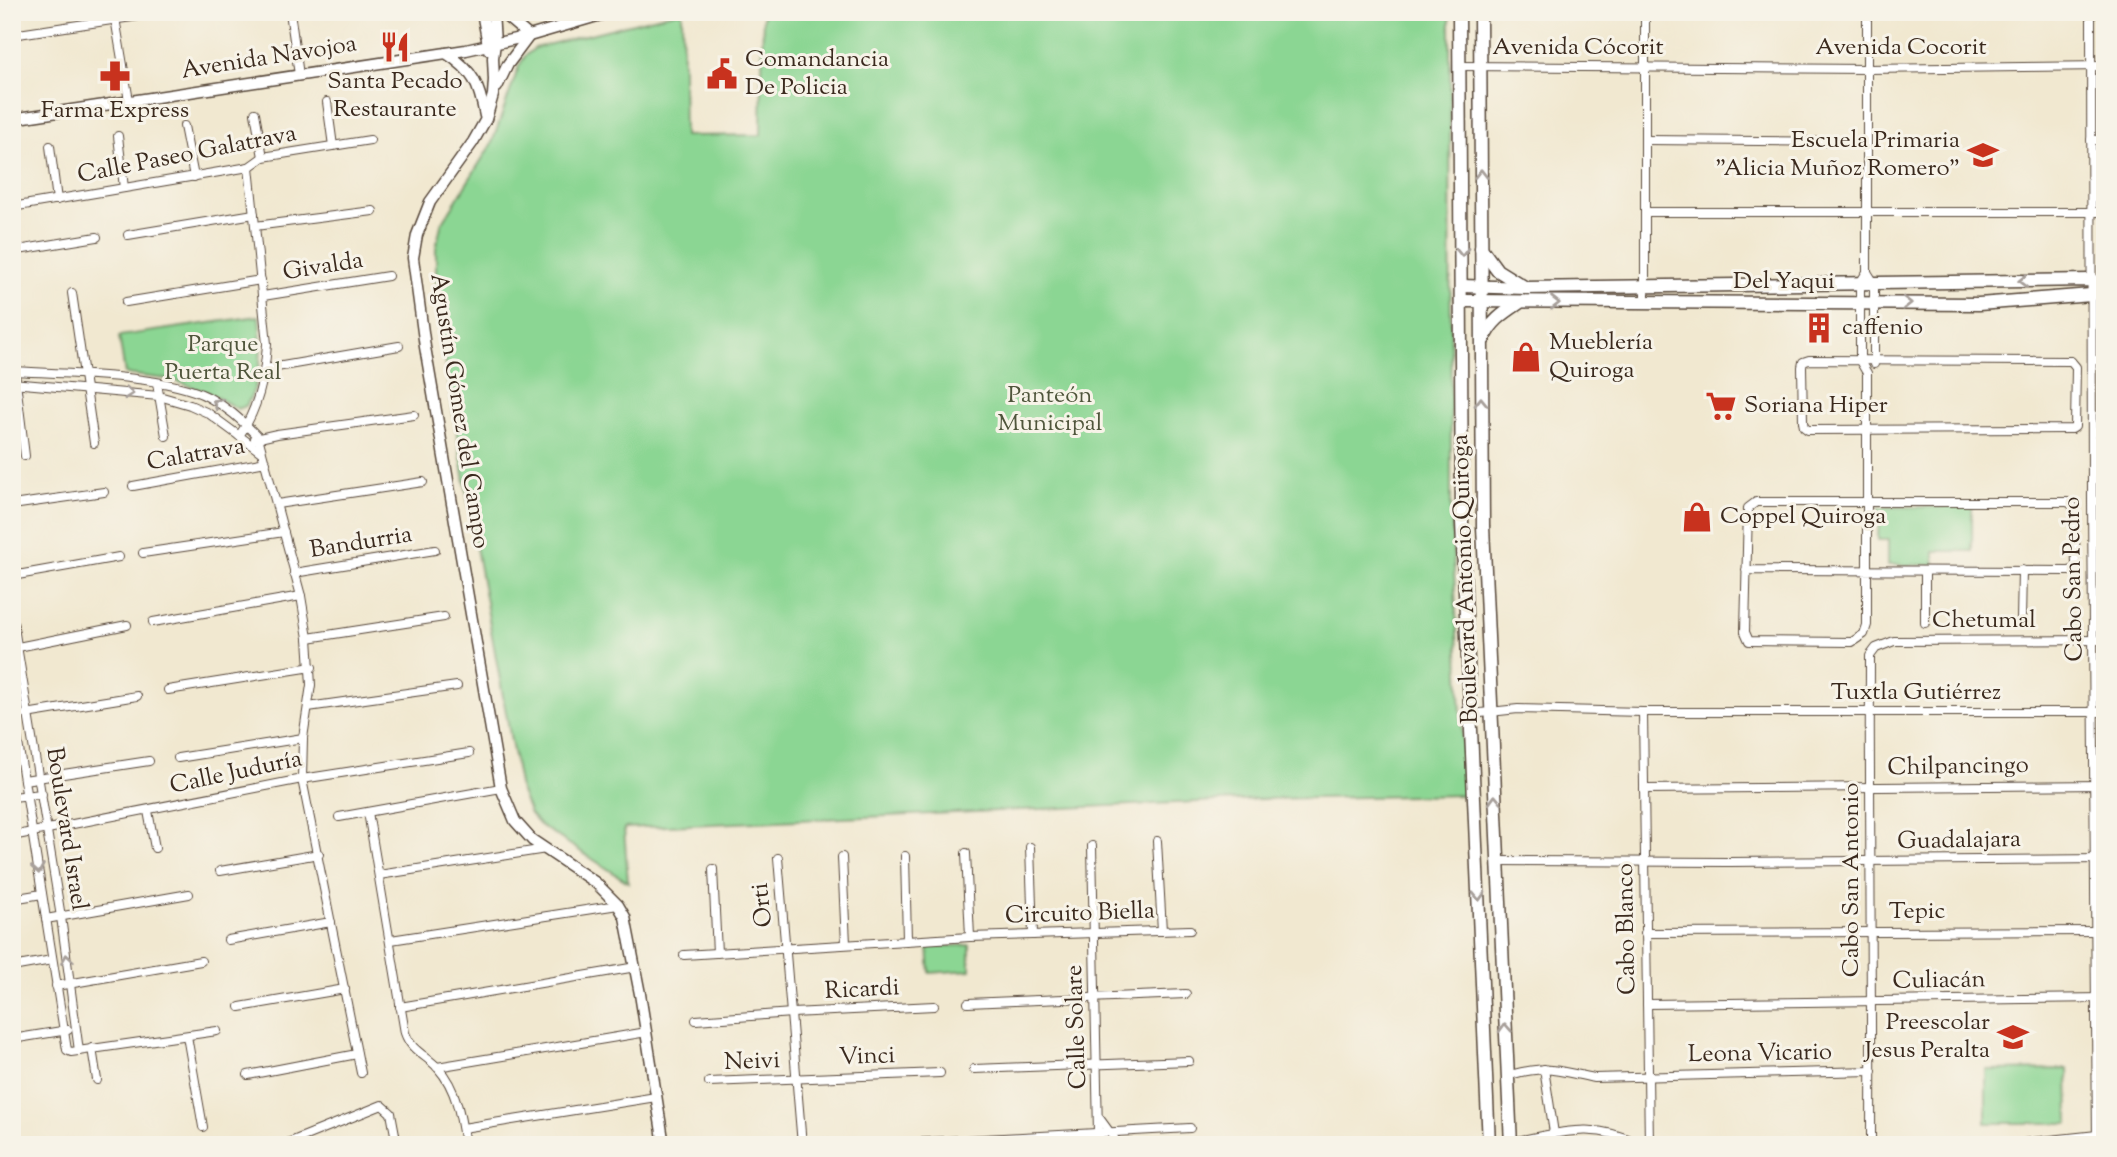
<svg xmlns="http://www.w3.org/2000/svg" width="2117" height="1157" font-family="'Sorts Mill Goudy',serif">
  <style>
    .park { fill: #8bd693; stroke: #638058; stroke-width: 2 }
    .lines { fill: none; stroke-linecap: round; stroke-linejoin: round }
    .minor-casing { stroke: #564639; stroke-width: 10 }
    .tertiary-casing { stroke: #564639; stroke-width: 13 }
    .secondary-casing { stroke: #564639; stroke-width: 15 }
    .primary-casing { stroke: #564639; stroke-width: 15 }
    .minor { stroke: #fff; stroke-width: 8 }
    .tertiary { stroke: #fff; stroke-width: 10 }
    .secondary { stroke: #fff; stroke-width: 12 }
    .primary { stroke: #fff; stroke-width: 12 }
    .oneway { stroke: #a79f9a }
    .labels { text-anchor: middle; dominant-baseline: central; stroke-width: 6; stroke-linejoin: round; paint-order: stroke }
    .street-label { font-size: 24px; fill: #3b2a1e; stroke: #f7f3e8 }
    .poi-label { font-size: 24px; fill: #3b2a1e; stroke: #f7f3e8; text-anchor: start }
    .park-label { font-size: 24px; fill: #4f553b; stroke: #f7f3e8 }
  </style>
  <rect width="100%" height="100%" fill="#f7f3e8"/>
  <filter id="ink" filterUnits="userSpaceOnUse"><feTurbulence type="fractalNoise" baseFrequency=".0143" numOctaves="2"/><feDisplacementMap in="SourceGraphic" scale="14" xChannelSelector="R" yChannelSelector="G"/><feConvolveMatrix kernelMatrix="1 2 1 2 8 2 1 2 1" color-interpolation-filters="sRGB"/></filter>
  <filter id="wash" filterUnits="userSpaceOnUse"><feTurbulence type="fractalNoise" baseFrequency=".00686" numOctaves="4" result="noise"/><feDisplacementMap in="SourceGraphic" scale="28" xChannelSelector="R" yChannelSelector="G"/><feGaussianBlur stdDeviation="1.57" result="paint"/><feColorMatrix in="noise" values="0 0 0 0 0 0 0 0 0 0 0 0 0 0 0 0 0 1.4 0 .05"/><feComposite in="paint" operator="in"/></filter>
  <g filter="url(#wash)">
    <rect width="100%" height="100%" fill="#f1e8d0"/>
    <!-- park -->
    <g class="park">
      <polygon points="677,12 682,12 684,136 761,135 763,12 1450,12 1451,508 1465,795 1264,799 624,828 628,882 540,825 530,814 520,790 475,542 447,372 436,279 436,248 441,225 492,143 519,66 525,56 535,48"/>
      <path d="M259 316C262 346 263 379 246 406L238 409 207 392 174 380 125 374 119 336Z"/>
      <polygon points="1879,507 1972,507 1972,551 1934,551 1934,565 1888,565 1888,540 1878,540"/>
      <polygon points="970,945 970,970 930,973 928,947"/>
      <polygon points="2068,1069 2069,1123 1986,1123 1986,1070"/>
    </g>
  </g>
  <g filter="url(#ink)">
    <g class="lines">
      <!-- minor casing -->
      <g class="minor-casing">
        <g id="minor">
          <polyline points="114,12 129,101"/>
          <polyline points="290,12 299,75"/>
          <polyline points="1645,12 1645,304"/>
          <polyline points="1867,12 1867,272 1874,283 1874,364"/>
          <polyline points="2091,12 2092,501 2097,1145"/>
          <polyline points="12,35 165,12"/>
          <polyline points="1459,66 1867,69 2105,66"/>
          <polyline points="327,102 333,146"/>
          <polyline points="255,113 263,157"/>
          <polyline points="184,126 194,177"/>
          <polyline points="118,136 124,188"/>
          <polyline points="1645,140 1867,142"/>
          <polyline points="2091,140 2105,140"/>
          <polyline points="50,146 57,200"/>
          <polyline points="12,207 249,167 263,157 370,140"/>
          <polyline points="1645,212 2105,212"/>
          <polyline points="255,226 373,211"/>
          <polyline points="128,235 254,214"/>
          <polyline points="12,251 97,237"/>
          <polyline points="72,293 94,443"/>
          <polyline points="263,296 388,276"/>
          <polyline points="126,302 261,280"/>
          <polyline points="12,349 25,456"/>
          <polygon points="1809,360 2071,361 2076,367 2075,427 2072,429 1808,430 1804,427 1803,422 1802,367 1803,362"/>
          <polyline points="2092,360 2105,360"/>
          <polyline points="265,369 399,346"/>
          <path d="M12 371C63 374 164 374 208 397 227 407 244 422 258 437L301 596 308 638 311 685 303 738 302 779 361 1073"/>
          <polyline points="12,383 159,396 190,405 208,413 261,452"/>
          <polyline points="157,383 166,436"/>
          <polyline points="2092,432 2105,432"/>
          <path d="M239 436C258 410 265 376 267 344L249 167"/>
          <polyline points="255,439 277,434 414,415"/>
          <polyline points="133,486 266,462"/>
          <polyline points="2092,501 2105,501"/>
          <polyline points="277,504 423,482"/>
          <polyline points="12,505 104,492"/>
          <polyline points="143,553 284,532"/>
          <path d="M1746 570C1854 571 1962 570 2069 571L2075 569 2076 564 2074 510 2072 504 2067 502H1756L1748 508 1745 632 1749 641 1852 642 1864 634 1867 625V373L1860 361V283L1867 272"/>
          <polyline points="1925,572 1925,623"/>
          <polyline points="294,573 435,550"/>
          <polyline points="12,576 119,557"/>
          <polyline points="12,615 61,917 79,1051"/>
          <polyline points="2021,621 2022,570"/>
          <polyline points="153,622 301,596"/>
          <polyline points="308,638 444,617"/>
          <polyline points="13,648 127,625"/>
          <polyline points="168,690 312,667"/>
          <polyline points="12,705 67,1050 71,1052 217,1031"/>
          <polyline points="308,707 457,686"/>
          <polyline points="1643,712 1649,1145"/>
          <polyline points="26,714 137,696"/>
          <polyline points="1471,714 1518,709 1643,712 2105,712"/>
          <polyline points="178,758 303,738"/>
          <polyline points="24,780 149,761"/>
          <polyline points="1644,789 2105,785"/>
          <polyline points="12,797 42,794"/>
          <polyline points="148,811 155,848"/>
          <path d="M368 812 405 1033C411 1051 426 1055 438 1068 457 1089 461 1118 465 1145"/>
          <polyline points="339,817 501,788"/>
          <polyline points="12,836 302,779 469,753"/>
          <polyline points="1157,841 1162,931"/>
          <polyline points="1092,846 1098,1133 1102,1145"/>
          <polyline points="1030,847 1033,935"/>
          <polyline points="966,853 970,937"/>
          <polyline points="905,856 907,940"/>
          <polyline points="842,857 846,944"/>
          <polyline points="778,858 802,1145"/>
          <polyline points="1497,861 1729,862 2105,859"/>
          <polyline points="713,869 717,953"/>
          <polyline points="220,871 319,854"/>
          <polyline points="379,875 546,849"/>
          <polyline points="12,899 42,894"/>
          <polyline points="46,919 189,894"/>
          <polyline points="1645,933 2105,931"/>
          <polyline points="228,940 331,922"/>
          <polyline points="391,940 618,905"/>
          <polyline points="684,955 970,937 1190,930"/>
          <polyline points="12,967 52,960"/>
          <polyline points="56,986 201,961"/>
          <polyline points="968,1003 1186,994"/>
          <polyline points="1647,1004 2105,998"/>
          <polyline points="240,1007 345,989"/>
          <polyline points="400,1007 636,967"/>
          <polyline points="696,1020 792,1013 934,1006"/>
          <polyline points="187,1036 203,1127"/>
          <polyline points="12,1039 68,1030"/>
          <polyline points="92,1048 97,1080"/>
          <polyline points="437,1067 647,1032"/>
          <polyline points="974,1069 1189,1061"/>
          <polyline points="1544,1069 1554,1133"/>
          <polyline points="248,1075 357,1054"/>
          <path d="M1507 1076C1546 1064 1558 1071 1594 1078L1872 1071"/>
          <polyline points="709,1082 940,1073"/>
          <polyline points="1100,1119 1119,1145"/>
          <polyline points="463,1128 656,1097"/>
          <path d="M1511 1142C1560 1133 1594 1120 1641 1145"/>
          <polyline points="710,1143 771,1145"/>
          <polyline points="283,1145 382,1105 391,1113 397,1145"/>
          <polyline points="872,1145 1190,1128"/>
          <path d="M1871 1145C1872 982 1869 819 1870 656L1876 648 1894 641 2105 640"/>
          <polyline points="2004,1145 2097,1135"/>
        </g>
      </g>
      <!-- tertiary casing -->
      <g class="tertiary-casing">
        <g id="tertiary">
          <polyline points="482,12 489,50"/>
          <polyline points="493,12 495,43 493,58 494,80 493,95 486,119 473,142 430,202 417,235 413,258 425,347 501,788 515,821 532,840 596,883 618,905 625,917 640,994 664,1145"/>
          <path d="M446 53C474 71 479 85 485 116"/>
          <polyline points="497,87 508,64 529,36 501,12"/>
          <polyline points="12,119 466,50 529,36 611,12"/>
        </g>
      </g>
      <!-- secondary casing -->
      <g class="secondary-casing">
        <g id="secondary">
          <polyline points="1462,286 1526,288 2091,280 2105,285"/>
          <polyline points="1462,301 1979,304 2091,295 2105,289"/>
        </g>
      </g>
      <!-- primary casing -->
      <g class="primary-casing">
        <g id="primary">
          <polyline points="1459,12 1462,522 1489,1145"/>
          <polyline points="1480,12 1483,526 1511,1145"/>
          <polyline points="1481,248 1497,270 1526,288"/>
          <path d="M1484 339C1490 322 1504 313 1519 303"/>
        </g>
      </g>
      <!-- minor -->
      <use href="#minor" class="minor"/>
      <!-- tertiary -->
      <use href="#tertiary" class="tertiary"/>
      <!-- secondary -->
      <use href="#secondary" class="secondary"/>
      <!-- primary -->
      <use href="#primary" class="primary"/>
    </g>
    <!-- one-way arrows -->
    <defs><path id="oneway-chevron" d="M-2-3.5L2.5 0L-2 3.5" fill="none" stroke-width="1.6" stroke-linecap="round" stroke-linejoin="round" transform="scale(1.75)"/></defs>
    <g class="oneway">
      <use href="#oneway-chevron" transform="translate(1481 174) rotate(-90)"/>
      <use href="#oneway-chevron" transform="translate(1462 252) rotate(89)"/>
      <use href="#oneway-chevron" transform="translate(2023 281) rotate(179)"/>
      <use href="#oneway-chevron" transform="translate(1555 303)"/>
      <use href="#oneway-chevron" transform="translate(1907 303)"/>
      <use href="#oneway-chevron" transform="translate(129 393) rotate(6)"/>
      <use href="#oneway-chevron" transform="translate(1481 402) rotate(-91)"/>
      <use href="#oneway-chevron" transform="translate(217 403) rotate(-147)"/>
      <use href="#oneway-chevron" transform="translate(1495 800) rotate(-92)"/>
      <use href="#oneway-chevron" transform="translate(38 869) rotate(80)"/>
      <use href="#oneway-chevron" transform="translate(1479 896) rotate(88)"/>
      <use href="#oneway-chevron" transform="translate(67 959) rotate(-99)"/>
      <use href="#oneway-chevron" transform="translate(1505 1028) rotate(-93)"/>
    </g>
  </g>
  <!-- icons -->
  <defs>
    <g id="restaurant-bare" transform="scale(2.415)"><path d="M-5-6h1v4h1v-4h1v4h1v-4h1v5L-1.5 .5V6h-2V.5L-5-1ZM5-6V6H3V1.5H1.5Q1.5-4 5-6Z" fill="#c8321e" stroke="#f7f3e8" stroke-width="2.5" paint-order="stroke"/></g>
    <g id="civic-bare" transform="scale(2.415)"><path d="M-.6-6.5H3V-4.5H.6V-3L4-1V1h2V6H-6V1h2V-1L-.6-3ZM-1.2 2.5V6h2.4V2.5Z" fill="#c8321e" stroke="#f7f3e8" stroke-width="2.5" paint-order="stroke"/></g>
    <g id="pharmacy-bare" transform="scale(2.415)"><path d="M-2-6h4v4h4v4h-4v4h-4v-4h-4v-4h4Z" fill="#c8321e" stroke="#f7f3e8" stroke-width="2.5" paint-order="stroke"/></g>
    <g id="school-bare" transform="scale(2.415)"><path d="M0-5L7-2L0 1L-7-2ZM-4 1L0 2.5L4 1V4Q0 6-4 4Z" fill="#c8321e" stroke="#f7f3e8" stroke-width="2.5" paint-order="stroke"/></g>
    <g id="building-bare" transform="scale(2.415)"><path d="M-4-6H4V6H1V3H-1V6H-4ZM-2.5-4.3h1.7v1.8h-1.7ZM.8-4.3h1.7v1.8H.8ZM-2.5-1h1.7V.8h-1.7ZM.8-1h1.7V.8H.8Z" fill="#c8321e" stroke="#f7f3e8" stroke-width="2.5" paint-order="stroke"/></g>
    <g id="shop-bare" transform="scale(2.415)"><path d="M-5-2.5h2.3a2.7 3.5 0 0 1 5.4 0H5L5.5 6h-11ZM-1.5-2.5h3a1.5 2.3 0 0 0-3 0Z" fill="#c8321e" stroke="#f7f3e8" stroke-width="2.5" paint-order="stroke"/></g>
    <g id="supermarket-bare" transform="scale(2.415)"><path d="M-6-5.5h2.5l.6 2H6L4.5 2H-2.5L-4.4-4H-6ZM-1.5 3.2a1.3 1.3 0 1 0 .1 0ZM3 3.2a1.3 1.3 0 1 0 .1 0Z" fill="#c8321e" stroke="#f7f3e8" stroke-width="2.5" paint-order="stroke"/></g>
  </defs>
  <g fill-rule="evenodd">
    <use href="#restaurant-bare" x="395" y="47"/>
    <use href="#civic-bare" x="722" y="74"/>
    <use href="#pharmacy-bare" x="115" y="76"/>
    <use href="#school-bare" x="1983" y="155"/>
    <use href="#building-bare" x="1819" y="328"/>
    <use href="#shop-bare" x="1526" y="357"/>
    <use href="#supermarket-bare" x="1721" y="406"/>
    <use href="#shop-bare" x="1697" y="517"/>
    <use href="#school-bare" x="2013" y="1037"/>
  </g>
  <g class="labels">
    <!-- street labels -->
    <g class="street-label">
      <text x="1578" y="48">Avenida Cócorit</text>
      <text x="1901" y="48">Avenida Cocorit</text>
      <text transform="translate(269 58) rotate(-9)">Avenida Navojoa</text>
      <text transform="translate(187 155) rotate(-11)">Calle Paseo Galatrava</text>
      <text transform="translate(323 267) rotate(-9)">Givalda</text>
      <text x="1784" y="282">Del Yaqui</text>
      <text transform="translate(459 411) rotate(81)">Agustín Gómez del Campo</text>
      <text transform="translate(196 455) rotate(-10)">Calatrava</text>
      <text transform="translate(361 543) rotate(-9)">Bandurria</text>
      <text transform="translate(1466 579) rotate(-92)">Boulevard Antonio Quiroga</text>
      <text transform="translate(2074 579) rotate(-91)">Cabo San Pedro</text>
      <text x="1984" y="621">Chetumal</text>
      <text x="1916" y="693">Tuxtla Gutiérrez</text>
      <text transform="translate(1958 767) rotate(-1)">Chilpancingo</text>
      <text transform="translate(236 773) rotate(-12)">Calle Juduría</text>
      <text transform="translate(66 829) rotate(81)">Boulevard Israel</text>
      <text transform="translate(1959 841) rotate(-1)">Guadalajara</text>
      <text transform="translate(1852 880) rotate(-90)">Cabo San Antonio</text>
      <text transform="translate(763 905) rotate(-96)">Orti</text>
      <text x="1917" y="912">Tepic</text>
      <text transform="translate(1080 914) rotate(-2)">Circuito Biella</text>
      <text transform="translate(1627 929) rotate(-91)">Cabo Blanco</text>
      <text transform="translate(1939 981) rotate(-1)">Culiacán</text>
      <text transform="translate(862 990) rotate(-3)">Ricardi</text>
      <text transform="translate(1077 1027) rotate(-92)">Calle Solare</text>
      <text transform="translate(1760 1054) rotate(-1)">Leona Vicario</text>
      <text transform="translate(867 1057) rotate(-2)">Vinci</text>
      <text transform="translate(752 1062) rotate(-2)">Neivi</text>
    </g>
    <!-- poi labels -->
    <g class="poi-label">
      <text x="745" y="60">Comandancia<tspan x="745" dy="28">De Policia</tspan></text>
      <text x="395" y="82" text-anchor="middle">Santa Pecado<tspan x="395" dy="28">Restaurante</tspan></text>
      <text x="115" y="111" text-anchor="middle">Farma Express</text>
      <text x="1960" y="141" text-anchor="end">Escuela Primaria<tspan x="1960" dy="28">"Alicia Muñoz Romero"</tspan></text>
      <text x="1842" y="328">caffenio</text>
      <text x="1549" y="343">Mueblería<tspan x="1549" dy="28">Quiroga</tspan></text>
      <text x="1744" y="406">Soriana Hiper</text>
      <text x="1720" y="517">Coppel Quiroga</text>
      <text x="1990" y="1023" text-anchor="end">Preescolar<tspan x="1990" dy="28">Jesus Peralta</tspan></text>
    </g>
    <!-- park labels -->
    <g class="park-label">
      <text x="223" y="345">Parque<tspan x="223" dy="28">Puerta Real</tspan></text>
      <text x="1050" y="396">Panteón<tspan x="1050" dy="28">Municipal</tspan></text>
    </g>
  </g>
  <!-- margin -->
  <rect width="2117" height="1157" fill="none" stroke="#f7f3e8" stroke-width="42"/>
</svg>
